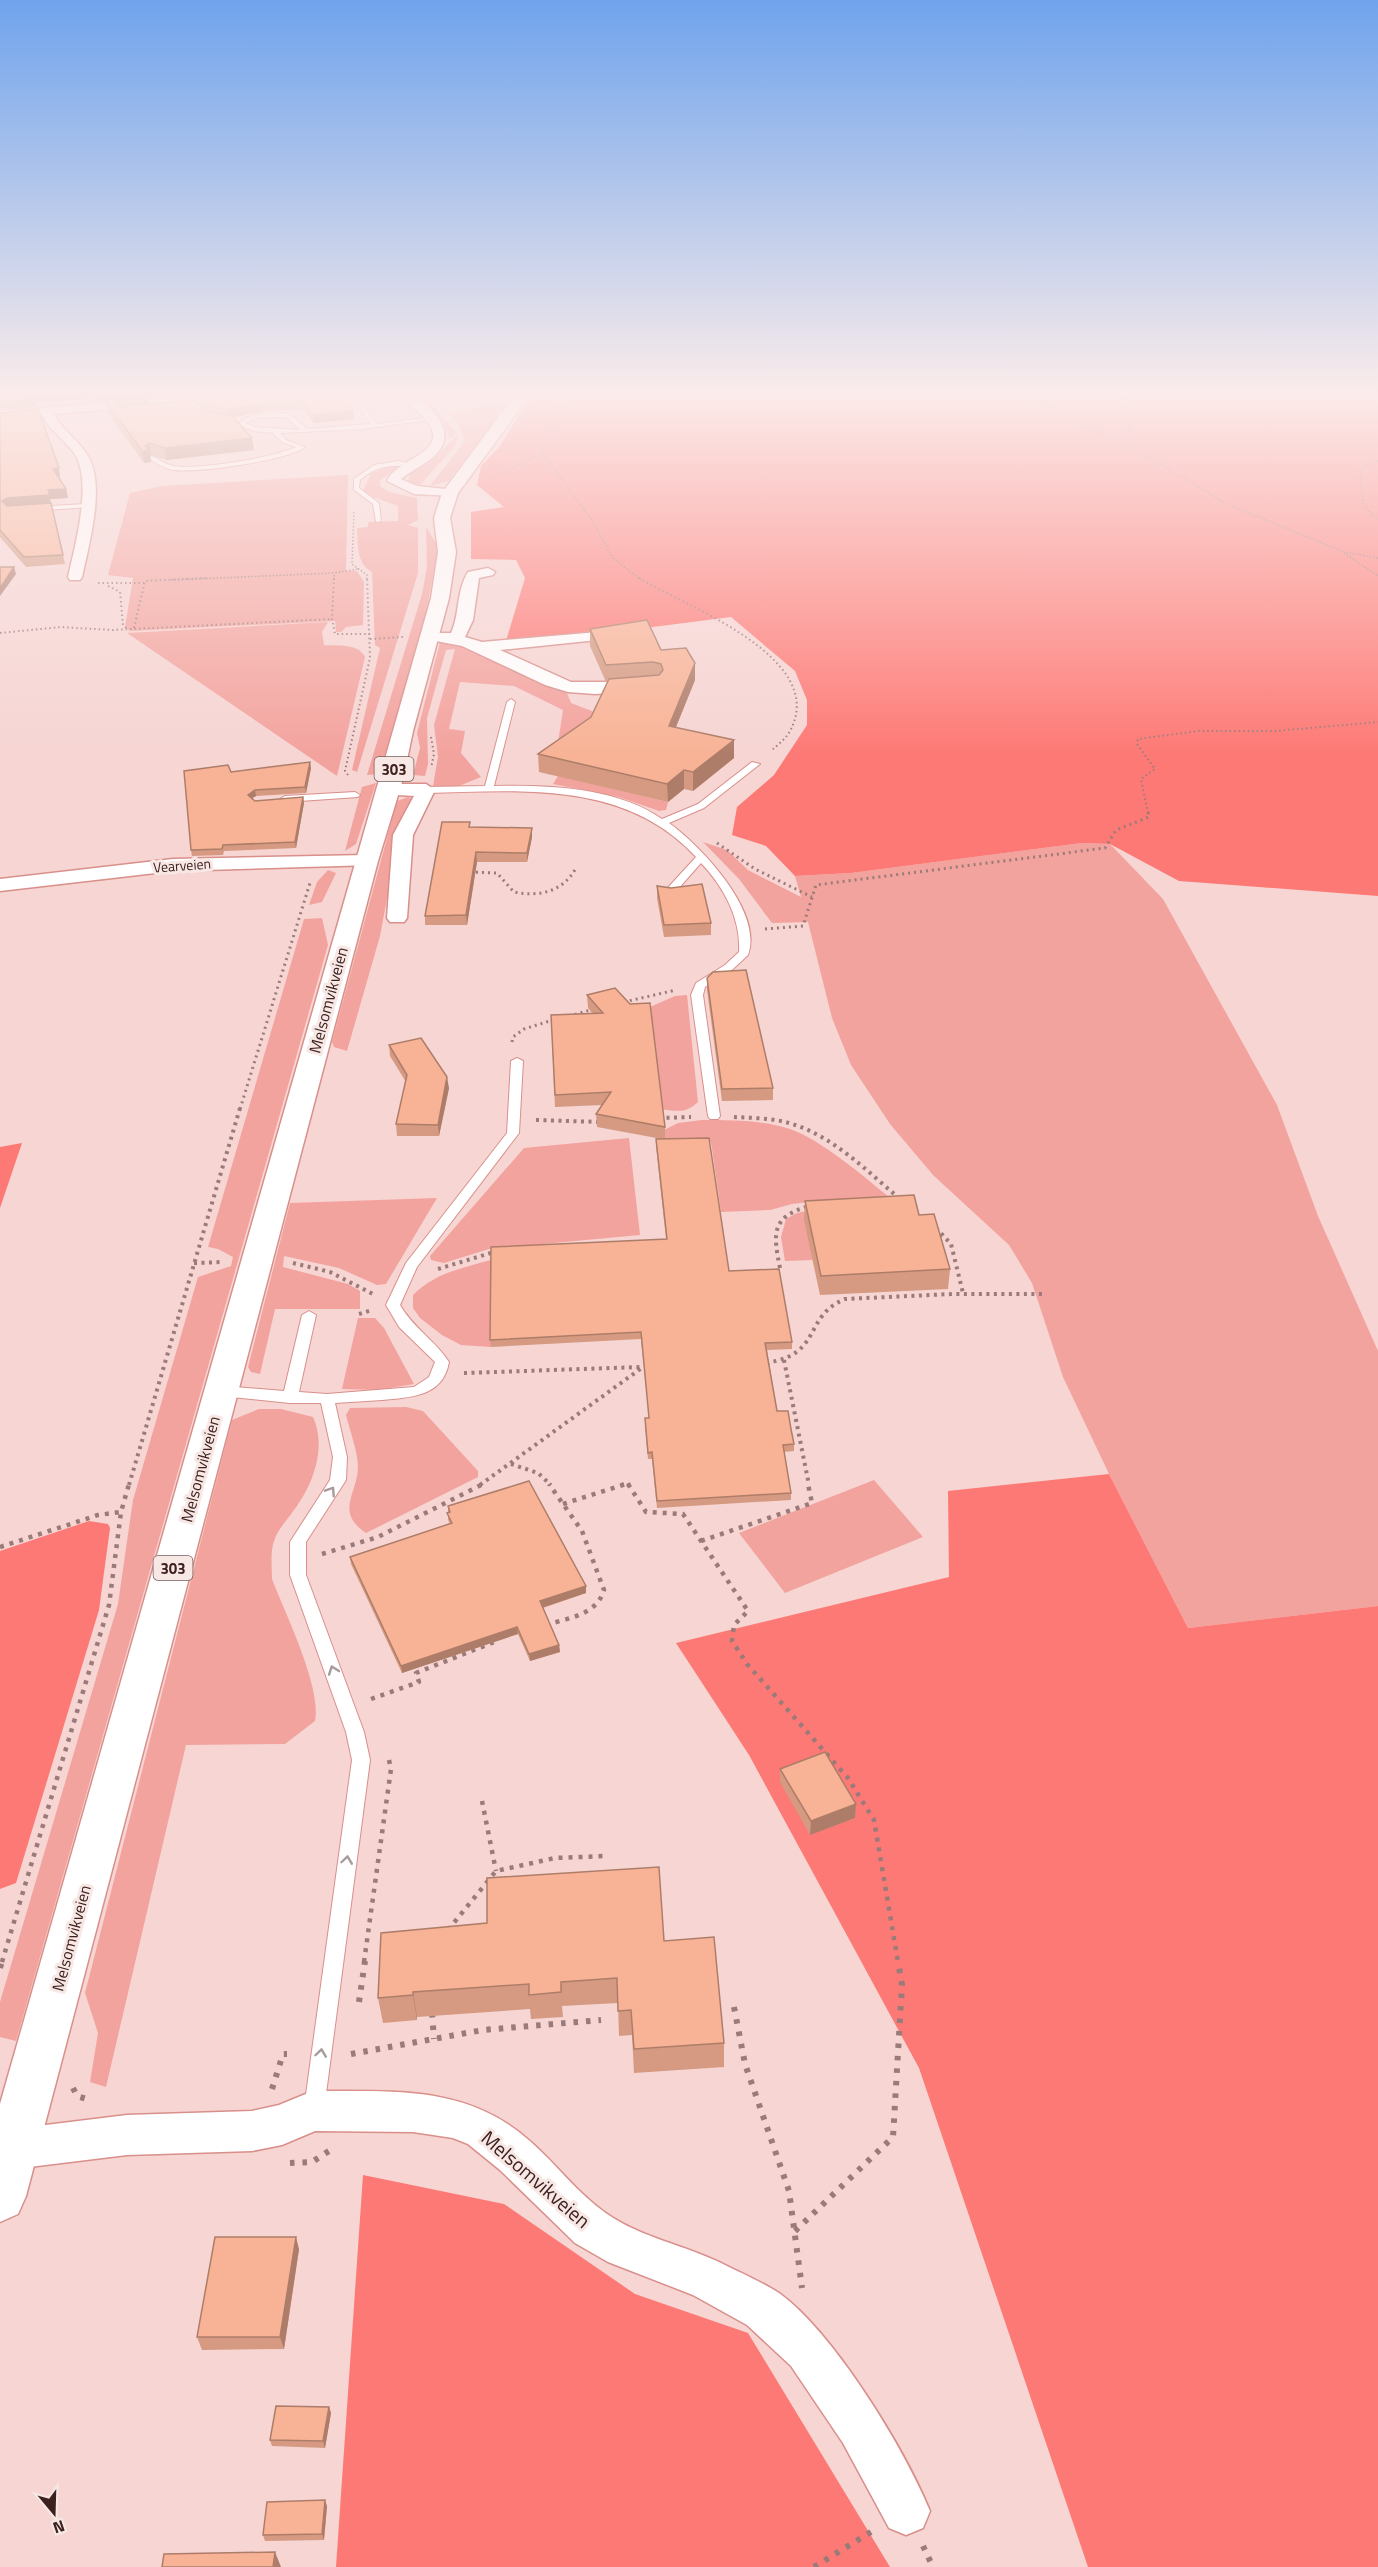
<svg xmlns="http://www.w3.org/2000/svg" width="1378" height="2567" font-family="'Titillium Web',sans-serif">
  <style>
    .green { fill: #f3a39e }
    .forest { fill: #fd7975 }
    .lines { fill: none; stroke-linecap: round; stroke-linejoin: round }
    .service-casing { stroke: #d98f8a; stroke-width: 2 }
    .minor-casing { stroke: #d98f8a; stroke-width: 3 }
    .primary-casing { stroke: #d98f8a; stroke-width: 3 }
    .path-far5 { stroke: #9a7b79; stroke-width: 1.5; stroke-dasharray: 1.5 2; stroke-linecap: butt }
    .path-far4 { stroke: #9a7b79; stroke-width: 2; stroke-dasharray: 1.5 3; stroke-linecap: butt }
    .path-far3 { stroke: #9a7b79; stroke-width: 3; stroke-dasharray: 2 4; stroke-linecap: butt }
    .path-far2 { stroke: #9a7b79; stroke-width: 4; stroke-dasharray: 3 4.5; stroke-linecap: butt }
    .path-far1 { stroke: #9a7b79; stroke-width: 4.5; stroke-dasharray: 4 6; stroke-linecap: butt }
    .path { stroke: #9a7b79; stroke-width: 6; stroke-dasharray: 4.5 8; stroke-linecap: butt }
    .service { fill: #fff; fill-rule: evenodd }
    .minor { fill: #fff; fill-rule: evenodd }
    .primary { fill: #fff; fill-rule: evenodd }
    .wall { fill: #d59a81 }
    .shaded-wall { fill: #ae7d69 }
    .building { fill: #f8b396; stroke: #ae7d69; stroke-width: 1.5 }
    .oneway { stroke: #a89b9a }
    .labels { text-anchor: middle; dominant-baseline: central; stroke-width: 6; stroke-linejoin: round; paint-order: stroke }
    .far-street-label { font-size: 14px; fill: #3e211f; stroke: #f7e7e5 }
    .shield { fill: #f7e7e5; stroke: #765c5a; stroke-width: 1.5 }
    .shield-label { font-size: 15px; font-weight: bold; fill: #3e211f }
    .street-label { font-size: 16px; fill: #3e211f; stroke: #f7e7e5 }
    .near-street-label { font-size: 20px; fill: #3e211f; stroke: #f7e7e5 }
  </style>
  <rect width="100%" height="100%" fill="#f6d5d3"/>
  <!-- green -->
  <g class="green">
    <path d="M408 395H425L457 433 450 438C441 418 428 403 408 395Z"/>
    <polygon points="505,403 486,434 448,481 430,486 465,441 459,426 448,413"/>
    <polygon points="458,435 455,446 420,485 408,482 410,474 436,456"/>
    <path d="M391 465 400 467 380 480V486L389 492 417 498 418 520 408 525 418 528V573L357 772 352 770 380 648 375 645 372 572C356 563 358 545 357 528L368 527V522L398 521V506L362 493 371 474Z"/>
    <polygon points="348,475 346,571 357,571 364,582 363,625 346,627 341,632 336,632 335,621 130,631 125,627 133,578 108,575 130,493 162,486"/>
    <polygon points="426,527 436,543 437,553 425,619 379,774 367,775 422,594 427,567"/>
    <path d="M328 622 322 632 324 645C338 646 358 643 365 657L337 776 127 633Z"/>
    <polygon points="456,641 567,693 571,703 647,732 557,749 563,710 514,686 460,682 449,729 465,731 461,753 481,777 459,786 433,786 438,757 434,725 455,649 446,650 427,718 428,764 425,776 413,775 420,748 417,733 440,642"/>
    <polygon points="558,776 668,802 666,810 659,811 619,797 553,784"/>
    <polygon points="376,783 356,844 345,851 362,787"/>
    <polygon points="408,797 414,800 397,845 380,936 347,1051 334,1047 332,1042 397,801"/>
    <polygon points="703,842 727,850 748,870 801,897 795,876 851,873 1082,843 1110,844 1163,899 1277,1105 1318,1216 1378,1351 1378,1606 1188,1628 1109,1474 1063,1377 1032,1283 1009,1245 933,1175 890,1124 851,1065 832,1018 808,922 772,923 739,879"/>
    <polygon points="328,870 336,873 322,902 309,905 317,882"/>
    <polygon points="322,918 328,945 16,2041 0,2037 0,2002 118,1604 133,1500 198,1277 231,1266 233,1257 218,1249 208,1247 304,919"/>
    <path d="M687 995 698 1102C686 1114 676 1111 660 1109L650 1007 675 996Z"/>
    <path d="M702 1120C731 1120 761 1120 790 1129 820 1139 865 1177 890 1198L837 1199 792 1204 770 1210 721 1212 711 1142 656 1146V1134L678 1123Z"/>
    <polygon points="629,1138 640,1235 489,1249 444,1263 431,1260 430,1256 524,1148"/>
    <polygon points="437,1198 386,1284 377,1285 339,1268 284,1256 283,1267 348,1284 360,1291 360,1309 275,1309 260,1374 251,1372 248,1367 290,1203"/>
    <polygon points="821,1208 813,1260 785,1261 781,1237 786,1219 797,1213"/>
    <path d="M491 1260V1347L461 1345 442 1335 420 1318 413 1308V1295C435 1273 462 1268 491 1260Z"/>
    <polygon points="358,1318 375,1318 384,1328 414,1384 378,1390 342,1389"/>
    <path d="M406 1407 423 1411 478 1471V1477L366 1533C334 1511 358 1494 358 1466 357 1449 350 1431 346 1415L350 1408Z"/>
    <path d="M259 1409H281L313 1417C327 1447 313 1485 294 1510 287 1520 278 1529 274 1541 270 1552 272 1567 272 1579 285 1613 322 1688 315 1721L285 1744 186 1745 106 2087 90 2082 98 2033 85 1993 232 1420Z"/>
    <polygon points="874,1480 923,1537 785,1593 739,1533"/>
  </g>
  <!-- forest -->
  <g class="forest">
    <polygon points="532,395 1378,395 1378,896 1179,881 1110,844 1082,843 851,873 795,876 766,846 732,835 737,807 774,775 807,725 807,700 795,671 731,617 606,633 506,641 525,578 516,560 471,559 471,512 504,507 477,485 481,466 499,447"/>
    <polygon points="22,1143 0,1208 0,1147"/>
    <polygon points="1109,1474 1188,1628 1378,1606 1378,2567 1088,2567 919,2068 749,1755 676,1643 949,1577 948,1491"/>
    <polygon points="89,1521 108,1524 110,1528 99,1610 16,1883 0,1889 0,1551"/>
    <polygon points="363,2175 504,2204 635,2294 748,2333 890,2567 336,2567"/>
  </g>
  <g class="lines">
    <!-- service casing -->
    <g class="service-casing">
      <g id="service">
        <path d="M355 401H359L377 424 432 417 435 419 363 429 280 433 286 440 305 447C286 461 198 473 174 470 164 468 156 464 149 458L152 456C159 459 165 464 173 466 198 470 273 458 296 447L282 442 273 433 254 431 239 425V423C251 412 277 409 292 416 297 419 302 425 307 429L371 424ZM277 417 287 418 300 430 255 427 245 423 257 418Z"/>
        <path d="M398 461 417 465 414 467C393 464 377 465 360 480L359 488 379 503 381 521 376 522 373 504 354 490V479L374 465Z"/>
        <polygon points="86,504 88,507 34,511 31,509 34,507"/>
        <path d="M511 699 515 702 494 786C549 785 616 787 662 819L698 804 752 762 760 764 704 808 669 823C700 845 764 912 748 955L733 969 705 987 703 995 720 1116 718 1119H710L708 1116 691 995 696 983 725 965 739 952C741 919 724 887 701 863L671 897H663V893L696 857C625 780 522 791 426 793L421 790 426 787 485 786 507 702Z"/>
        <polygon points="355,792 360,795 358,797 285,802 280,799 285,796"/>
        <path d="M517 1058 523 1061 519 1133 417 1267 400 1305C414 1329 435 1340 449 1362 443 1397 411 1397 382 1400 367 1401 351 1402 335 1403L347 1457 346 1480 306 1542V1575L364 1732 370 1760 324 2109 321 2116 314 2119 307 2116 304 2109 352 1760 346 1732 290 1575V1542L330 1480 333 1457 321 1403H290L222 1396 215 1391 222 1386 284 1391 302 1315 309 1311 316 1315 299 1392 327 1394 414 1387 429 1377 435 1362 399 1327 386 1305 406 1263 507 1133 511 1061Z"/>
      </g>
    </g>
    <!-- minor casing -->
    <g class="minor-casing">
      <g id="minor">
        <path d="M199 395H253L247 399 54 414C62 431 80 441 89 458 105 487 89 545 82 577L80 580H70L68 577C75 546 91 488 77 458 69 442 50 432 42 415L0 419V411Z"/>
        <path d="M389 395C395 395 402 394 408 395 427 400 454 428 441 448 431 463 414 468 401 479L417 486 455 490V496L414 494 387 481C398 456 462 451 418 412 409 404 398 402 389 395Z"/>
        <path d="M488 568 495 572 493 575 479 578 473 620 465 637 482 642 633 629 635 632 633 635 627 637 500 650 571 682H641L649 687 647 691 595 694 568 692 545 685 462 646 425 639 423 636 425 633H451C460 614 456 591 468 572Z"/>
        <polygon points="388,784 426,784 435,790 413,835 407,918 404,922 390,922 387,918 393,835 414,796 381,794 379,790 381,786"/>
        <polygon points="366,855 373,857 376,861 373,865 173,871 0,891 0,879 173,859"/>
        <path d="M313 2091C393 2092 467 2084 531 2142 556 2164 579 2195 607 2214 642 2238 685 2245 723 2264 741 2273 762 2282 779 2293 834 2333 904 2448 930 2511L923 2528 906 2535 889 2528 843 2443 791 2366 747 2325 693 2295 608 2262 575 2243 500 2170 468 2144 453 2138 413 2132 315 2131 282 2145 252 2151 127 2155 13 2169 0 2164V2134L13 2129 127 2115 252 2111 279 2105Z"/>
      </g>
    </g>
    <!-- primary casing -->
    <g class="primary-casing">
      <polygon id="primary" points="515,395 530,395 458,493 450,518 456,552 449,598 413,731 403,779 378,861 26,2196 18,2214 0,2222 0,2104 431,598 438,552 434,518 442,493"/>
    </g>
    <!-- path-far5 -->
    <g class="path-far5">
      <polyline points="565,395 542,448 546,458 591,519 613,558 641,580"/>
      <polyline points="1026,395 1131,447 1227,504 1344,552 1378,558"/>
      <polyline points="1119,395 1130,423 1131,447"/>
      <polyline points="1378,461 1363,467 1360,473 1363,506 1378,520"/>
      <polyline points="491,479 544,453"/>
      <polyline points="354,512 352,564 367,575 367,580"/>
      <polyline points="1344,553 1378,576"/>
      <polyline points="171,580 334,573 358,569"/>
      <polyline points="334,580 334,573"/>
    </g>
    <!-- path-far4 -->
    <g class="path-far4">
      <polyline points="334,578 332,619 335,634 370,634"/>
      <path d="M639 578C682 605 830 657 790 731 786 739 777 745 771 751"/>
      <polyline points="98,583 144,583"/>
      <polyline points="108,586 120,592 123,625 126,628"/>
      <polyline points="134,628 145,581 206,578"/>
      <polyline points="0,633 61,627 112,630 332,619"/>
      <polyline points="370,639 403,637"/>
      <polyline points="431,737 434,754 431,768"/>
      <polyline points="348,775 345,771 370,658 367,578"/>
      <polyline points="1148,813 1141,779 1155,769 1137,744 1138,739 1199,731 1275,731 1378,722"/>
    </g>
    <!-- path-far3 -->
    <g class="path-far3">
      <polyline points="717,843 755,869 812,897"/>
      <path d="M470 872 497 873 514 892C539 897 563 892 576 868"/>
      <polyline points="765,929 803,926 816,885 1105,848 1116,830 1149,817 1148,812"/>
      <polyline points="624,1002 676,990"/>
      <polyline points="569,1016 594,1009"/>
      <polyline points="512,1042 513,1037 524,1029 556,1019"/>
      <polyline points="240,1109 310,883"/>
    </g>
    <!-- path-far2 -->
    <g class="path-far2">
      <path d="M734 1117C752 1118 772 1118 789 1123 832 1135 867 1171 900 1199"/>
      <polyline points="659,1118 691,1117"/>
      <polyline points="536,1120 601,1122"/>
      <polyline points="936,1228 951,1244 963,1293"/>
      <polyline points="194,1263 223,1262"/>
      <polyline points="293,1263 330,1272 373,1294"/>
      <path d="M780 1268C773 1233 771 1217 809 1206"/>
      <polyline points="438,1269 494,1252"/>
      <polyline points="359,1314 372,1310"/>
      <polyline points="784,1360 809,1485"/>
      <path d="M766 1363C824 1354 802 1317 845 1299L952 1294H1046"/>
      <polyline points="464,1373 642,1367"/>
      <polyline points="511,1464 538,1473 551,1485"/>
      <polyline points="129,1485 240,1108"/>
      <polyline points="480,1485 643,1367"/>
      <polyline points="621,1485 628,1483 629,1485"/>
    </g>
    <!-- path-far1 -->
    <g class="path-far1">
      <polyline points="628,1484 646,1512 683,1514 748,1611 734,1625 732,1641 747,1664 848,1778 874,1820 898,1962"/>
      <polyline points="563,1504 626,1484"/>
      <polyline points="701,1541 812,1503 808,1484"/>
      <polyline points="0,1547 98,1515 121,1512"/>
      <polyline points="322,1554 378,1537 483,1484"/>
      <path d="M546 1625C568 1618 597 1615 604 1590L582 1531 549 1484"/>
      <polyline points="371,1699 419,1682 416,1673 499,1640"/>
      <polyline points="482,1801 496,1871"/>
      <polyline points="448,1930 496,1871 555,1858 604,1856"/>
      <polyline points="2,1962 109,1605 121,1512 129,1484"/>
      <polyline points="364,1962 391,1769 389,1760"/>
    </g>
    <!-- path -->
    <g class="path">
      <polyline points="0,1968 2,1961"/>
      <polyline points="359,2002 365,1961"/>
      <polyline points="734,2007 745,2064 789,2191 802,2288"/>
      <polyline points="432,2013 434,2039"/>
      <polyline points="351,2054 483,2030 601,2020"/>
      <polyline points="73,2088 77,2096 90,2100"/>
      <polyline points="272,2089 283,2054 287,2054"/>
      <polyline points="290,2163 312,2162 332,2149"/>
      <polyline points="795,2231 893,2137 902,1985 898,1961"/>
      <polyline points="923,2546 933,2567"/>
      <polyline points="814,2567 871,2532"/>
    </g>
    <!-- service -->
    <use href="#service" class="service"/>
    <!-- minor -->
    <use href="#minor" class="minor"/>
    <!-- primary -->
    <use href="#primary" class="primary"/>
  </g>
  <!-- wall -->
  <g class="wall">
    <polygon points="0,395 167,395 106,400 150,404 215,413 202,405 200,397 341,395 353,411 354,419 314,423 304,410 265,411 233,417 252,438 254,450 167,460 151,455 150,456 151,462 144,463 107,412 105,400 99,401 97,398 35,403 35,406"/>
    <polygon points="0,413 60,477 59,477 66,489 68,498 50,499 65,564 26,567 0,537"/>
    <polygon points="590,629 661,650 695,680 676,727 734,758 693,791 684,789 668,802 539,772 538,754 591,717 607,682 606,682 590,646"/>
    <polygon points="311,768 306,793 256,796 252,798 255,801 303,797 304,803 296,848 224,851 223,855 192,856 191,850 231,772"/>
    <polygon points="470,827 532,837 527,862 477,862 467,925 425,925 425,916"/>
    <polygon points="657,886 711,923 711,935 664,937 657,898"/>
    <polygon points="707,978 773,1088 773,1100 722,1101 707,990"/>
    <polygon points="615,988 665,1127 665,1139 729,1271 792,1342 792,1349 767,1350 777,1411 794,1444 794,1451 784,1452 791,1493 791,1500 657,1508 652,1459 648,1459 645,1425 645,1418 649,1418 641,1339 491,1347 490,1340 666,1239 656,1146 656,1139 662,1139 597,1127 596,1114 602,1105 555,1107 551,1015 593,1014 588,1008 587,995"/>
    <polygon points="389,1045 449,1088 439,1136 397,1136 396,1124 406,1082 390,1056"/>
    <polygon points="805,1201 950,1269 948,1289 820,1295 804,1220"/>
    <polygon points="448,1506 586,1586 586,1593 543,1608 559,1645 560,1652 530,1661 518,1634 402,1673 351,1564 350,1557 450,1524 448,1520"/>
    <polygon points="780,1769 856,1804 855,1818 810,1835 780,1782"/>
    <polygon points="664,1941 724,2043 724,2067 634,2073 632,2035 619,2036 618,2003 562,2006 563,2017 531,2019 530,2009 417,2017 417,2020 383,2023 378,1998"/>
    <polygon points="299,2249 284,2349 202,2350 197,2337"/>
    <polygon points="329,2407 331,2413 325,2448 272,2446 270,2440"/>
    <polygon points="327,2506 324,2540 265,2541 263,2535"/>
  </g>
  <!-- shaded-wall -->
  <g class="shaded-wall">
    <polygon points="33,395 97,395 97,398 35,403 35,406 0,409 0,401"/>
    <polygon points="98,395 167,395 99,401"/>
    <polygon points="148,397 150,409 117,414 115,402"/>
    <polygon points="264,403 265,411 226,419 225,410"/>
    <polygon points="353,411 354,419 314,423 313,415"/>
    <polygon points="252,438 254,450 167,460 165,448"/>
    <polygon points="149,443 151,455 150,456 151,462 144,463 142,451 145,446"/>
    <polygon points="59,468 60,477 55,478 53,469"/>
    <polygon points="66,489 68,498 50,499 51,504 4,510 2,501 7,498 48,490"/>
    <polygon points="14,567 16,574 0,596 0,588"/>
    <polygon points="695,663 695,680 669,744 669,726"/>
    <polygon points="734,740 734,758 693,791 693,772"/>
    <polygon points="310,762 311,768 306,793 305,787"/>
    <polygon points="684,770 684,789 668,802 667,784"/>
    <polygon points="255,790 256,796 249,800 248,795"/>
    <polygon points="303,797 304,803 296,848 295,842"/>
    <polygon points="532,828 532,837 527,862 527,853"/>
    <polygon points="476,852 477,862 467,925 466,915"/>
    <polygon points="447,1077 449,1088 439,1136 438,1125"/>
    <polygon points="586,1586 586,1593 541,1608 540,1601"/>
    <polygon points="517,1627 518,1634 402,1673 401,1666"/>
    <polygon points="559,1645 560,1652 530,1661 529,1654"/>
    <polygon points="856,1804 855,1818 810,1835 811,1821"/>
    <polygon points="413,1992 417,2017 417,2020 413,1995"/>
    <polygon points="296,2237 299,2249 284,2349 280,2337"/>
    <polygon points="329,2407 331,2413 325,2448 323,2441"/>
    <polygon points="325,2500 327,2506 324,2540 322,2534"/>
    <polygon points="275,2552 281,2567 273,2567"/>
  </g>
  <!-- building -->
  <g class="building">
    <polygon points="0,395 33,395 34,398 0,401"/>
    <polygon points="219,395 341,395 353,411 313,415 303,401 264,403 225,410 200,397"/>
    <polygon points="148,397 115,402 120,407 194,400 208,411 232,416 252,438 165,448 149,443 145,446 149,450 142,451 105,400"/>
    <polygon points="38,409 59,468 53,469 66,489 48,490 50,495 7,498 2,501 7,506 51,503 63,555 24,557 0,530 0,413"/>
    <polygon points="0,567 14,567 0,588"/>
    <polygon points="647,620 661,650 686,648 695,663 669,726 734,740 693,772 684,770 667,784 538,754 591,717 609,679 659,675 663,670 661,664 653,662 606,665 590,629"/>
    <polygon points="310,762 305,787 255,790 248,795 255,801 303,797 295,842 223,845 222,849 191,850 184,771 228,765 231,772"/>
    <polygon points="442,822 470,822 469,827 532,828 527,853 476,852 466,915 425,916"/>
    <polygon points="702,884 711,923 664,925 657,886 671,888"/>
    <polygon points="746,970 773,1088 722,1089 707,978 713,972"/>
    <polygon points="615,988 630,1004 650,1003 665,1127 596,1114 611,1092 555,1095 551,1015 603,1013 587,995"/>
    <polygon points="421,1038 447,1077 438,1125 396,1124 407,1075 389,1045"/>
    <polygon points="709,1138 729,1271 779,1269 792,1342 765,1343 777,1411 788,1411 791,1429 794,1444 783,1445 791,1493 657,1501 652,1452 648,1453 645,1418 649,1418 641,1332 490,1340 491,1247 667,1239 656,1139"/>
    <polygon points="914,1195 919,1215 934,1214 950,1269 821,1276 805,1201"/>
    <polygon points="529,1481 586,1586 540,1601 559,1645 529,1654 517,1627 401,1666 350,1557 452,1523 447,1513 450,1512 448,1506"/>
    <polygon points="825,1752 856,1804 811,1821 780,1769"/>
    <polygon points="659,1867 664,1941 714,1937 724,2043 634,2049 631,2010 618,2011 617,1978 561,1982 561,1992 529,1995 529,1984 413,1992 413,1995 378,1998 381,1933 487,1923 487,1878"/>
    <polygon points="215,2237 296,2237 280,2337 197,2337"/>
    <polygon points="276,2406 329,2407 323,2441 270,2440"/>
    <polygon points="325,2500 322,2534 263,2535 267,2502"/>
    <polygon points="275,2552 273,2567 162,2567 164,2554"/>
  </g>
  <!-- one-way arrows -->
  <defs><path id="oneway-chevron" d="M-2-3.5L2.5 0L-2 3.5" fill="none" stroke-width="1.6" stroke-linecap="round" stroke-linejoin="round" transform="scale(1.5)"/></defs>
  <g class="oneway">
    <use href="#oneway-chevron" transform="translate(331 1491) rotate(-57)"/>
    <use href="#oneway-chevron" transform="translate(333 1670) rotate(-110)"/>
    <use href="#oneway-chevron" transform="translate(347 1860) rotate(-82)"/>
    <use href="#oneway-chevron" transform="translate(321 2053) rotate(-82)"/>
  </g>
  <!-- sky -->
  <linearGradient id="sky" x2="0" y2="1"><stop stop-color="#6fa3ec"/><stop offset="0.52" stop-color="#fbeceb"/><stop offset="1" stop-color="#fbeceb" stop-opacity="0"/></linearGradient>
  <rect width="1378" height="755" fill="url(#sky)"/>
  <g class="labels">
    <!-- far-street labels -->
    <g class="far-street-label">
      <text transform="translate(182 865) rotate(-4)">Vearveien</text>
    </g>
    <!-- shield labels -->
    <g class="shield">
      <rect x="374.5" y="757" width="39" height="24" rx="4.5"/>
      <rect x="153.5" y="1556" width="39" height="24" rx="4.5"/>
    </g>
    <g class="shield-label">
      <text x="394" y="769">303</text>
      <text x="173" y="1568">303</text>
    </g>
    <!-- street labels -->
    <g class="street-label">
      <text transform="translate(328 1000) rotate(-75)">Melsomvikveien</text>
      <text transform="translate(200 1469) rotate(-75)">Melsomvikveien</text>
      <text transform="translate(71 1938) rotate(-75)">Melsomvikveien</text>
    </g>
    <!-- near-street labels -->
    <g class="near-street-label">
      <text transform="translate(536 2179) rotate(41)">Melsomvikveien</text>
    </g>
  </g>
  <!-- north arrow -->
  <g transform="translate(54 2513) rotate(161)" stroke="#f7e7e5" stroke-width="4.5" paint-order="stroke">
  <path d="M0-4.5L10 22L0 15L-10 22Z" fill="#3e211f"/>
  <text y="-9" font-size="16" font-weight="bold" text-anchor="middle" fill="#3e211f">N</text>
  </g>
</svg>
